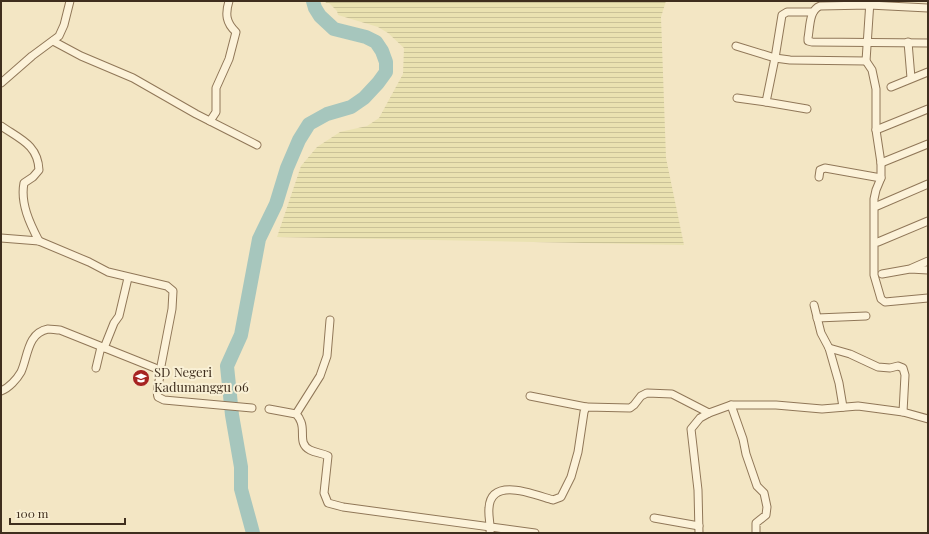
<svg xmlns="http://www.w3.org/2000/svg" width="929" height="534" font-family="'Playfair Display',serif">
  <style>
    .farmland { fill: url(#farmland-rules) }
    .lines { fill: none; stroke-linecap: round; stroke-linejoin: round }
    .river { stroke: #a6c6bd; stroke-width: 14 }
    .minor-casing { stroke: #907758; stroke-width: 9 }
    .minor { stroke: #fcf2d9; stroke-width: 7 }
    .labels { text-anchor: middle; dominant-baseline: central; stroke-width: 4; stroke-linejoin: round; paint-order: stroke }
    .poi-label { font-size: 13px; fill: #3f2e1e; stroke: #f9f0d5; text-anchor: start }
  </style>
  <defs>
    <pattern id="farmland-rules" width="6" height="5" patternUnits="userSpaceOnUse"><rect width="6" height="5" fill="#eae2b1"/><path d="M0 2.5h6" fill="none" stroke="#cac298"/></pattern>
  </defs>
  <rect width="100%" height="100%" fill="#f3e6c4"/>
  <!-- farmland -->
  <polygon class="farmland" points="325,1 666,1 661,17 666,158 684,245 277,237 301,166 317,147 340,132 367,126 379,118 403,74 404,48 388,33 378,27 338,15 337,11 329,3 326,3"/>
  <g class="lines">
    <!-- river -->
    <polyline class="river" points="253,533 241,489 241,467 232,415 227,366 241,335 259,239 276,204 287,168 299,140 309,124 327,114 351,107 364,98 378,83 386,72 386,62 382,51 376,42 366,37 334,29 320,16 315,8 313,1"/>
    <!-- minor casing -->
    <g class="minor-casing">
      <g id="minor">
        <polyline points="870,1 866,61 872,70 876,89 876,130 881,163 881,178 876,190 874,199 874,275 881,299 885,302 928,298"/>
        <path d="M928 8 869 5 820 6C809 10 810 28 808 38V41L812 42 928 43"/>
        <polyline points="53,41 81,56 133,78 196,114 257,145"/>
        <polyline points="908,42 911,78"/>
        <polyline points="736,46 775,58 790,60 866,61"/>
        <polyline points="1,83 32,56 59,36 64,25 70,1"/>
        <polyline points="891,87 928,72"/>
        <polyline points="737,98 766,102"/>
        <polyline points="807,109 766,102 775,58 782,15 787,12 813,12"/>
        <path d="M210 121 216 112V88L229 59 236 32C226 23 225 14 229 1"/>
        <path d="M1 126C20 139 38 145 39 170L33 177 24 183C20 203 30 224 39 241"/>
        <polyline points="876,130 928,109"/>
        <polyline points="881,163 928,144"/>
        <polyline points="819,177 820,170 825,168 881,178"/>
        <polyline points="877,206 928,184"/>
        <polyline points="1,238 39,241 89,262 108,272 167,286 173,291 172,309 160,371"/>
        <polyline points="878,242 928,221"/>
        <polyline points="912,268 928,261"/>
        <polyline points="882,274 910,269 928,270"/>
        <polyline points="814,305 821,333 829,348 839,383 843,407"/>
        <polyline points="817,318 866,316"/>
        <polyline points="104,348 114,323 119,316 128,278"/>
        <polyline points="829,348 850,354 878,367 890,368 898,366 903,368 905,375 903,412"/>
        <polyline points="96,368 101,347"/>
        <path d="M1 391C9 388 17 379 21 372 28 357 27 333 48 329 52 329 56 330 60 330L155 368 160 371C161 380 155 389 158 397L164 400 252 408"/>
        <polyline points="530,396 586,407"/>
        <polyline points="731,405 743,439 746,454 757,486 764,493 767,507 766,515 756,523 756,533"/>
        <path d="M269 409 296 414C298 416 300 419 301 422 305 432 298 444 310 450 316 453 322 453 328 456L324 493 328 503 343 507 535 533"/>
        <polyline points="296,414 320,376 327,356 330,320"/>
        <polyline points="654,518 699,526"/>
        <path d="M490 533C491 525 488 516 489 508 491 476 535 495 553 500L561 497 571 477 578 452 584 412 586 407 630 408 634 405 641 396 647 393 672 394 709 413"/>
        <polyline points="699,533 698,490 691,429 700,418 709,413 731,405 776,405 822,409 858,406 903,412 928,419"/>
      </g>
    </g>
    <!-- minor -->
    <use href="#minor" class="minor"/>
  </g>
  <!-- icons -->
  <defs>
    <g id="school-disc" transform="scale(0.9)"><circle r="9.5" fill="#a62321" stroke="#f9f0d5"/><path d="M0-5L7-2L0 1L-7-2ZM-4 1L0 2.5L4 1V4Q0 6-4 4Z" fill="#fff"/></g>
  </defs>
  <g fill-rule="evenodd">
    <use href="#school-disc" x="141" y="378"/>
  </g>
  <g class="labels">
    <!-- poi labels -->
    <g class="poi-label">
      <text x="154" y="371">SD Negeri<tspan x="154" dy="15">Kadumanggu 06</tspan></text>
    </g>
  </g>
  <!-- border -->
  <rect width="929" height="534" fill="none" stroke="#3f2e1e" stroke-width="4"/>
  <!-- scale -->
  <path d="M10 518v6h115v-6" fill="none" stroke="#3f2e1e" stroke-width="2"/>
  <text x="16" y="518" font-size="12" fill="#3f2e1e" stroke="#f9f0d5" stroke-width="3" paint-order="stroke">100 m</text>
</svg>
